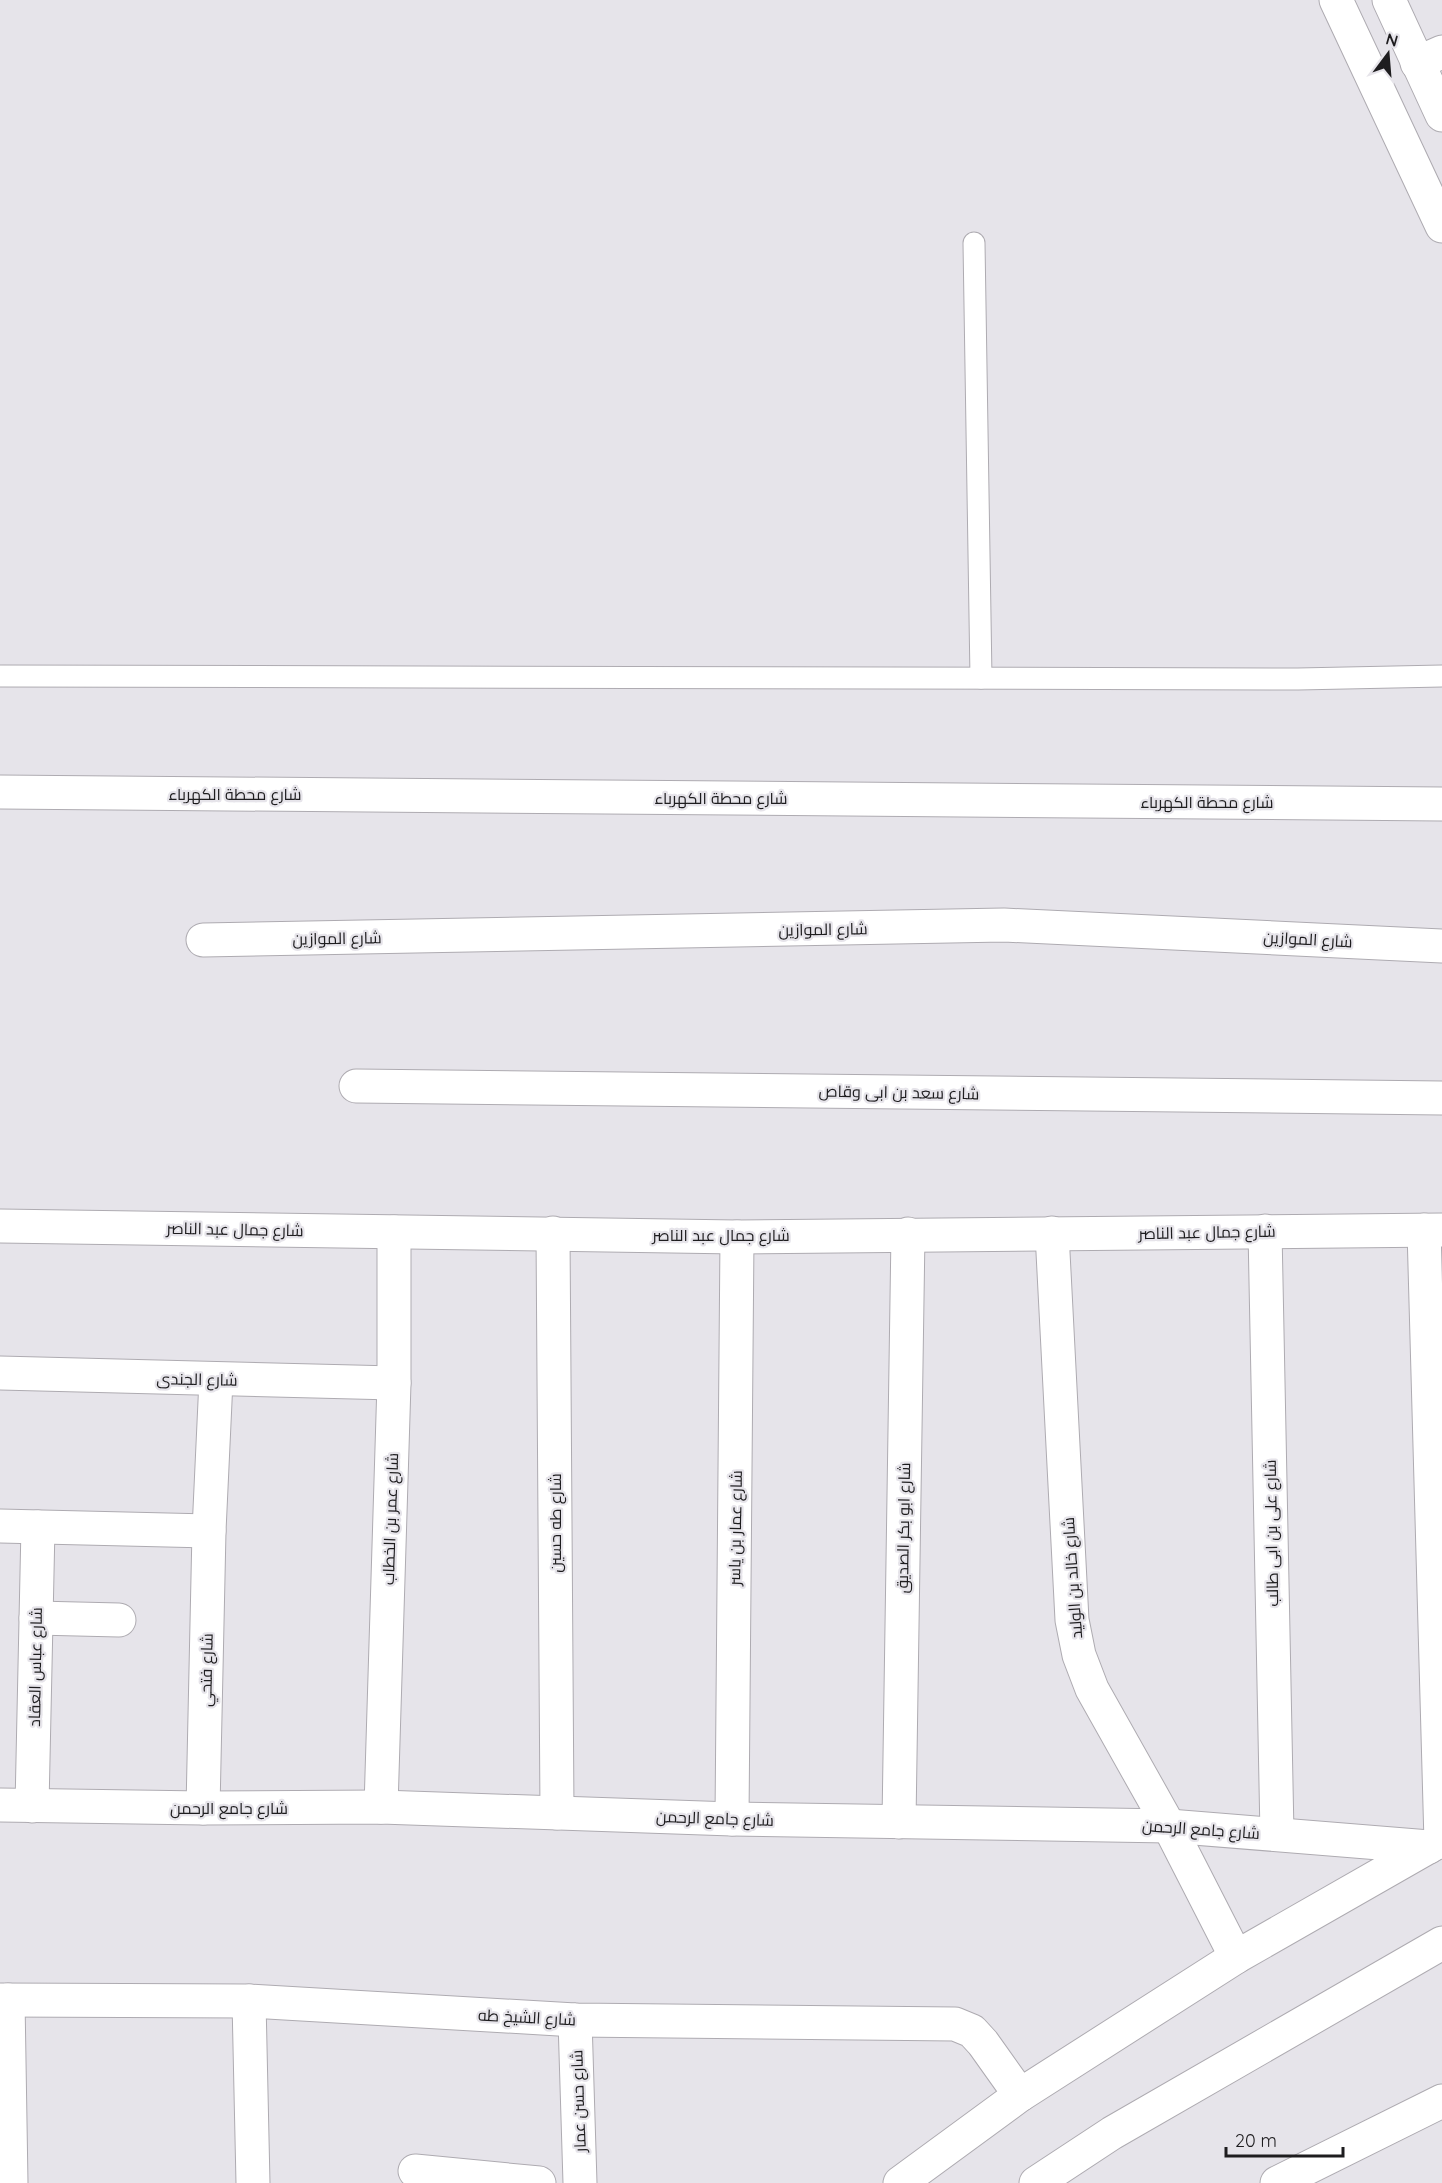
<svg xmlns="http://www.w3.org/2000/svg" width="1442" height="2183" font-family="Quicksand,Cairo,sans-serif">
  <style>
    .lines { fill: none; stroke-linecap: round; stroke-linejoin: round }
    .lane-casing { stroke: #aeabb1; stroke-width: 23 }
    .street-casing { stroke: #aeabb1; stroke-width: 35 }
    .secondary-casing { stroke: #aeabb1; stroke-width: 35 }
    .highway-casing { stroke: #aeabb1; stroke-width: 35 }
    .lane { stroke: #fff; stroke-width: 21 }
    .street { stroke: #fff; stroke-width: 33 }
    .secondary { stroke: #fff; stroke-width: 33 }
    .highway { stroke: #fff; stroke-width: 33 }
    .labels { text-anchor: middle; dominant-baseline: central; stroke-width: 4.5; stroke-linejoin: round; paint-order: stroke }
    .street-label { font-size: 16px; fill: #1e1d1f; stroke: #e6e4ea }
  </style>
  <rect width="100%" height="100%" fill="#e6e4ea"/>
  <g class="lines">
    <!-- lane casing -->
    <g class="lane-casing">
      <g id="lane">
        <polyline points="974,243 981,678"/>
        <polyline points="0,676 1298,679 1442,676"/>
      </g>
    </g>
    <!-- street casing -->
    <g class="street-casing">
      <g id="street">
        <polyline points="1417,63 1442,52"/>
        <polyline points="0,792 1442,804"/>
        <polyline points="203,940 1004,925 1442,946"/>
        <polyline points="356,1086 1442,1098"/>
        <polyline points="0,1226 737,1237 1442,1230"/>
        <polyline points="1424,1230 1441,1842"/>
        <polyline points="1265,1231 1277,1834"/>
        <polyline points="553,1233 557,1813"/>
        <polyline points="1052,1233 1072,1620 1079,1655 1092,1689 1169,1826 1236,1957"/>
        <polyline points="0,1373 394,1383"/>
        <polyline points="0,1526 209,1531"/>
        <polyline points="36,1618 119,1620"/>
        <polyline points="0,1805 203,1808 381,1807 732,1819 1169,1826 1429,1847"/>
        <polyline points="32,1806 38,1527"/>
        <polyline points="381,1807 394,1383 394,1232"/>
        <polyline points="203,1808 209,1531 216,1380"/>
        <polyline points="732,1819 737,1237"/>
        <polyline points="899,1822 908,1234"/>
        <polyline points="0,2000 249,2001 575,2020 955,2024 972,2031 983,2043 1020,2095"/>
        <polyline points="8,2000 11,2183"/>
        <polyline points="249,2001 253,2183"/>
        <polyline points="575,2020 580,2183"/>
        <polyline points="415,2171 539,2183"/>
        <polyline points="900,2183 1020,2095 1236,1957 1432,1845"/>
      </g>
    </g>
    <!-- secondary casing -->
    <g class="secondary-casing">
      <g id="secondary">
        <polyline points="1336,0 1442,226"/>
        <polyline points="1389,0 1442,115"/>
      </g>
    </g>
    <!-- highway casing -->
    <g class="highway-casing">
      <g id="highway">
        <polyline points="1036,2183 1112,2133 1442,1943"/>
        <polyline points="1277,2183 1442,2101"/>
      </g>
    </g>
    <!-- lane -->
    <use href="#lane" class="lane"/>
    <!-- street -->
    <use href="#street" class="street"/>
    <!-- secondary -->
    <use href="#secondary" class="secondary"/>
    <!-- highway -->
    <use href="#highway" class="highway"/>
  </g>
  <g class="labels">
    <!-- street labels -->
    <g class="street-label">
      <text x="235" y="794">شارع محطة الكهرباء</text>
      <text x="721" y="798">شارع محطة الكهرباء</text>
      <text x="1207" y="802">شارع محطة الكهرباء</text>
      <text transform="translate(823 929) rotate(-1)">شارع الموازين</text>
      <text transform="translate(337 938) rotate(-1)">شارع الموازين</text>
      <text transform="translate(1308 939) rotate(3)">شارع الموازين</text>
      <text transform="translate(899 1092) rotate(1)">شارع سعد بن ابى وقاص</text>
      <text transform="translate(235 1229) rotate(1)">شارع جمال عبد الناصر</text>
      <text transform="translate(1207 1232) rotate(-1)">شارع جمال عبد الناصر</text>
      <text x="721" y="1235">شارع جمال عبد الناصر</text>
      <text transform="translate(197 1379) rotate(1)">شارع الجندى</text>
      <text transform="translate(390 1519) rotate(-88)">شارع عمر بن الخطاب</text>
      <text transform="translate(555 1523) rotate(-90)">شارع طه حسين</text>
      <text transform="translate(735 1528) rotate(-89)">شارع عمار بن ياسر</text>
      <text transform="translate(903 1528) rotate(-89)">شارع ابو بكر الصديق</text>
      <text transform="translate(1271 1533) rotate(-91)">شارع على بن ابى طالب</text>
      <text transform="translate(1072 1578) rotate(-94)">شارع خالد بن الوليد</text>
      <text transform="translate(35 1667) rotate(-89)">شارع عباس العقاد</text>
      <text transform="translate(206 1670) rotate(-89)">شارع فتحي</text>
      <text x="229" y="1808">شارع جامع الرحمن</text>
      <text transform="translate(715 1818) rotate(2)">شارع جامع الرحمن</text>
      <text transform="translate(1201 1829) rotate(4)">شارع جامع الرحمن</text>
      <text transform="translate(527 2017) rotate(3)">شارع الشيخ طه</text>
      <text transform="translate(578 2101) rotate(-92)">شارع حسن عمار</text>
    </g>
  </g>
  <!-- north arrow -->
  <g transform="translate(1388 54) rotate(16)" stroke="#e6e4ea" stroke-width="4.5" paint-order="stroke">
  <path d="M0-4.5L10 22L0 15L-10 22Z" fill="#1e1d1f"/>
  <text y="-9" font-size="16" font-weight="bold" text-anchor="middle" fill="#1e1d1f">N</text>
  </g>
  <!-- scale -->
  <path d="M1226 2147v9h117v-9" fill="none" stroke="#1e1d1f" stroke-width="3"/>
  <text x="1235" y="2147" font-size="18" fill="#1e1d1f" stroke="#e6e4ea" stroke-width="4.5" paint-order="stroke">20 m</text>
</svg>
